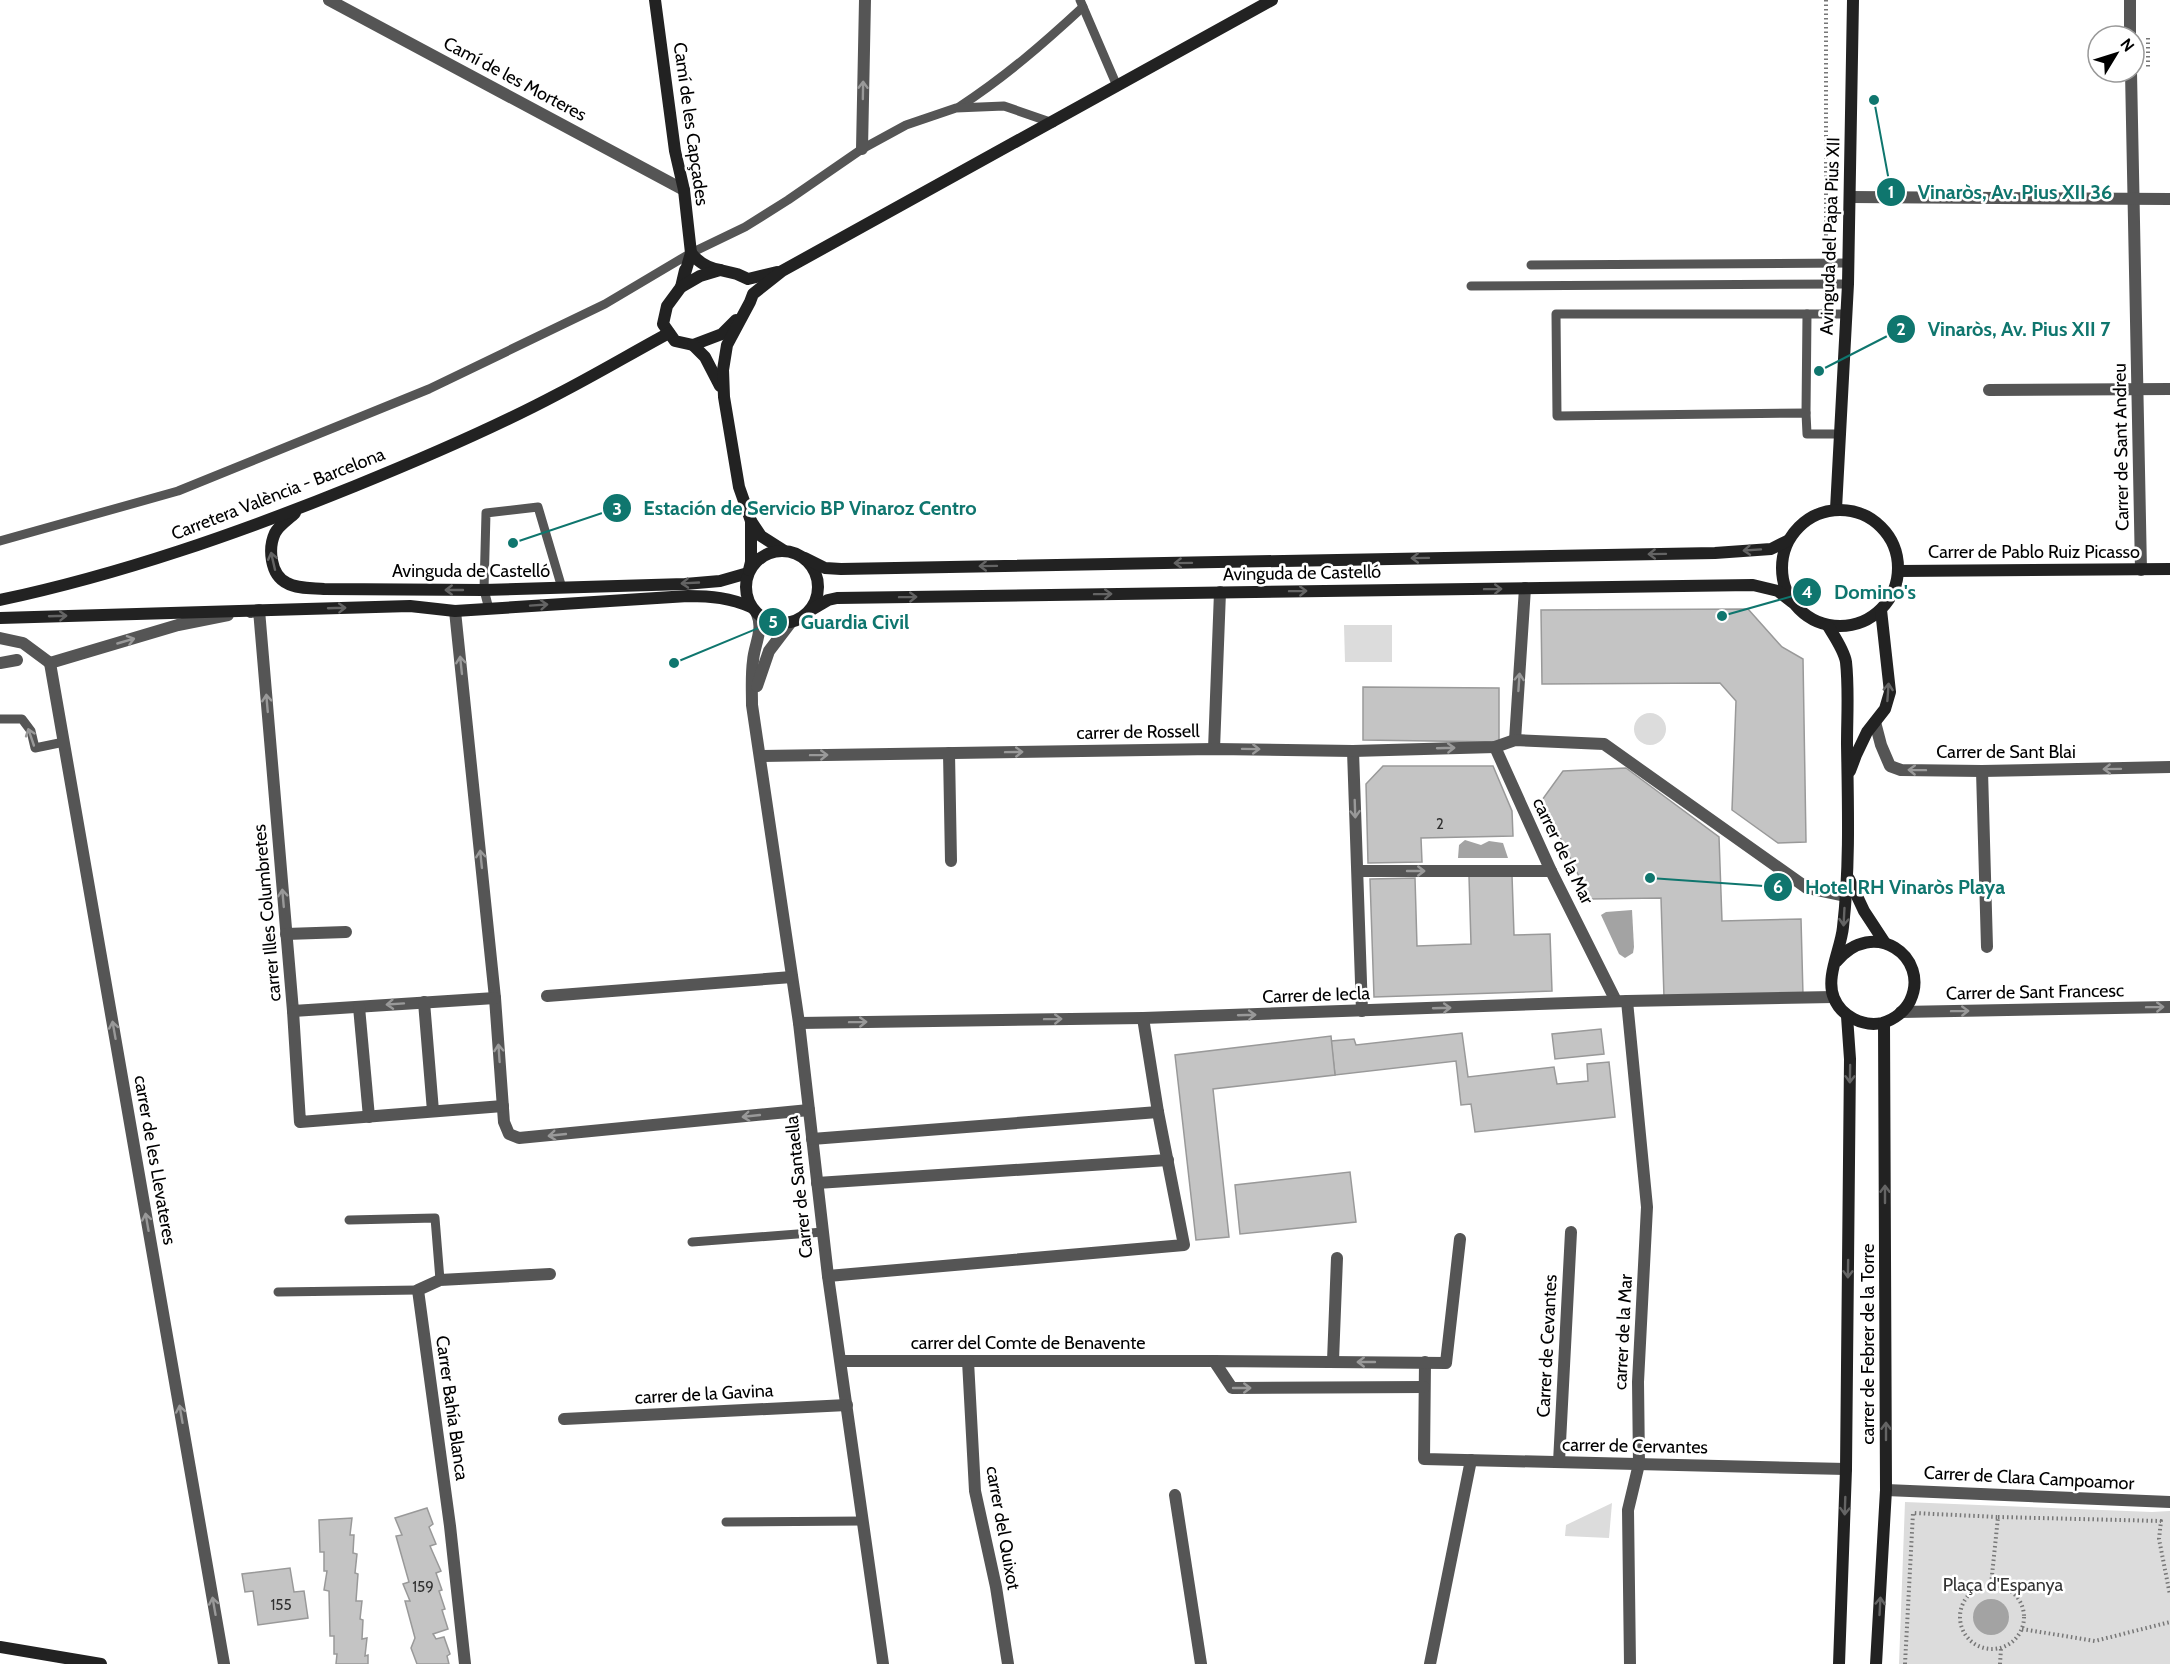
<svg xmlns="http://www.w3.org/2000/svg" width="2170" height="1664" font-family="Cabin,sans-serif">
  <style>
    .green { fill: #dcdcdc }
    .water { fill: #a3a3a3 }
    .building { fill: #c4c4c4; stroke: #999; stroke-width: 1.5 }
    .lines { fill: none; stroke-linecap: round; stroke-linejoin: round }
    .path { stroke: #777; stroke-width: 4; stroke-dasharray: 1.5 3; stroke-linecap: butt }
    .lane { stroke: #555; stroke-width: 9 }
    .street { stroke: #555; stroke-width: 12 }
    .secondary { stroke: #222; stroke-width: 12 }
    .oneway { stroke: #999 }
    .oneway2 { stroke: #646464 }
    .labels { text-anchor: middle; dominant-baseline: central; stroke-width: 5; stroke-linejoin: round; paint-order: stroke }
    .number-label { font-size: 15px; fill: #313131 }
    .street-label { font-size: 18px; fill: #000; stroke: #fff }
    .park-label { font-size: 18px; fill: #333; stroke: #fff }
    .leader { fill: none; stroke: #0f766e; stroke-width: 2 }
    .callout-dot { fill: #0f766e; stroke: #fff; stroke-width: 2 }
    .mark-label { font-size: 18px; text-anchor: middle; font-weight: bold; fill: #fff }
    .callout-label { font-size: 20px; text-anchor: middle; font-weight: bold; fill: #0f766e; stroke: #fff; stroke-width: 5; stroke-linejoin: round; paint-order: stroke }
  </style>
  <rect width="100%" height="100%" fill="#fff"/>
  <!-- green -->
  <g class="green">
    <polygon points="1344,625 1392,625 1392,662 1345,662"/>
    <circle cx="1650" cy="729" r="16"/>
    <polygon points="1905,1502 2152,1512 2170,1511 2170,1664 1899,1664"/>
    <polygon points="1612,1503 1609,1538 1565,1536 1566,1525"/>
  </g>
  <!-- water -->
  <g class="water">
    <polygon points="1465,840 1481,845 1489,841 1503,843 1508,858 1458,858 1459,845"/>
    <polygon points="1632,910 1634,947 1633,953 1625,958 1619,954 1601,915 1606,912"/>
    <circle cx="1991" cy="1617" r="18"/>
  </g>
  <!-- building -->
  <g class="building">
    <polygon points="1748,609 1782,647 1803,659 1806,842 1778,843 1732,810 1736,701 1720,683 1542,684 1541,610"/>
    <polygon points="1363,687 1499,688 1499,742 1363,740"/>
    <polygon points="1383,766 1493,766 1512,811 1513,836 1421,838 1422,862 1368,863 1366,784"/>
    <polygon points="1626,768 1719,837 1722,921 1801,919 1803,995 1664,998 1661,898 1590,899 1542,800 1563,771"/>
    <polygon points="1512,875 1514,935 1550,934 1552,991 1374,997 1370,879 1415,878 1417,946 1471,944 1469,876"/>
    <polygon points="1601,1029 1604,1054 1555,1059 1552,1034"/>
    <polygon points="1462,1033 1468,1077 1554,1067 1557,1084 1588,1081 1587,1064 1609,1062 1615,1117 1475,1132 1471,1104 1461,1105 1456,1061 1335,1075 1331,1041 1354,1039 1356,1045"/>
    <polygon points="1331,1036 1335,1075 1213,1089 1229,1237 1196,1240 1175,1055"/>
    <polygon points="1350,1172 1356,1222 1240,1234 1235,1185"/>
    <polygon points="427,1508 433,1524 429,1527 436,1544 430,1546 441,1571 436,1573 442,1590 439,1591 445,1609 442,1610 448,1629 433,1634 436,1639 444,1637 450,1654 447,1656 449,1664 417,1664 411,1648 415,1638 405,1601 410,1601 403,1584 409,1582 396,1536 402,1535 395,1518"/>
    <polygon points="352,1518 350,1535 354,1535 353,1553 357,1554 355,1573 358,1574 356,1601 362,1601 360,1619 363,1620 362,1639 367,1638 365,1656 368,1655 368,1664 336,1664 337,1654 334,1654 334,1636 330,1636 329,1591 324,1590 327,1571 324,1571 324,1552 320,1552 319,1520"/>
    <polygon points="290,1568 294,1592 304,1591 308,1618 258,1625 253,1591 245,1592 242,1574"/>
  </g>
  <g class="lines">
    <!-- path -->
    <g class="path">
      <polyline points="1826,0 1826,240 1834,241"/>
      <polyline points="2148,38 2148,69"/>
      <polyline points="1998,1517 2161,1521 2159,1539 2170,1595"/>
      <circle cx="1992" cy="1617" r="32"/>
      <polyline points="2022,1629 2095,1641 2170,1622"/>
      <polyline points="1905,1664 1913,1513 1998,1517 1991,1585"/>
      <polyline points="2000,1664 2001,1648"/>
    </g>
    <!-- lane -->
    <g class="lane">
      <polyline points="1080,0 1117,86"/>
      <path d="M959 107C1005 77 1043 44 1083 7"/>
      <polyline points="1531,265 1849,263"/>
      <polyline points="1471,286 1848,284"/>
      <polyline points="1806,413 1807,314"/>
      <polyline points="1841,434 1807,434 1806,413 1557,416 1556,314 1847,314"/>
      <polyline points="0,541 178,491 429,389 605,304 691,253 745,227 788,200 862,149 906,125 956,108 1004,106 1053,123"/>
      <polyline points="489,609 484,590 486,513 538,507 562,588"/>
      <polyline points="0,719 22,719 31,731 35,748 64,742"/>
      <polyline points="349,1220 435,1218 440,1280"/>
      <polyline points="692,1242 823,1232"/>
      <polyline points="278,1292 418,1290"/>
      <polyline points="726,1522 863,1521"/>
    </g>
    <!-- street -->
    <g class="street">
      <polyline points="329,0 684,190"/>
      <polyline points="2130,0 2130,36"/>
      <polyline points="2131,72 2141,570"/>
      <polyline points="862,149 865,0"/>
      <polyline points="1850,197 2170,199"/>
      <polyline points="1989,390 2170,389"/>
      <polyline points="455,611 495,998 504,1122 509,1134 519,1138 809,1110"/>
      <polyline points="251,612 259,610 293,1011 495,998"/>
      <path d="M757 614C764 630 754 645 753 661 751 675 752 691 752 705L799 1023 828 1276 883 1664"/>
      <polyline points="0,638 23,643 50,663"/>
      <polyline points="0,663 17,660"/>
      <polyline points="50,663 224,1664"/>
      <polyline points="50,663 178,625 228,615"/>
      <polyline points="757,686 769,651 791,622"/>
      <polyline points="1875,722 1881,745 1890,766 1901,770 1982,771 2170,767"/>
      <polyline points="1515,740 1525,588"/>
      <polyline points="1495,747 1551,871 1616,1001"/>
      <polyline points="1214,749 1220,592"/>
      <polyline points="1353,751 1362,1011"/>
      <polyline points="949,753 951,861"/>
      <polyline points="761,756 1214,749 1353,751 1495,747 1515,740 1604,744 1807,888 1845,896"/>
      <polyline points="1982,771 1987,947"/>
      <polyline points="1358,871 1551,871"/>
      <polyline points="286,934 346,932"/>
      <polyline points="547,996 792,977"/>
      <polyline points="1627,1001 1647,1207 1638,1382 1639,1464 1628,1510 1630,1664"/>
      <polyline points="424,1002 433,1111"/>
      <polyline points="359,1007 369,1117"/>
      <polyline points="293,1011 300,1122 503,1106"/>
      <polyline points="1901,1012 2170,1007"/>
      <polyline points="799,1023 1143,1018 1627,1001 1833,997"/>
      <polyline points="812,1139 1158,1112"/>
      <polyline points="817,1183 1168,1160"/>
      <polyline points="828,1276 1184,1245 1158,1112 1143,1018"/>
      <polyline points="841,1361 1214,1361"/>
      <polyline points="968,1361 975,1491 996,1587 1008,1664"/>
      <polyline points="1333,1361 1337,1258"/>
      <polyline points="1425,1362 1424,1459 1846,1469"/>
      <polyline points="1424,1387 1232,1388 1214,1361 1446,1363 1460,1239"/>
      <polyline points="564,1419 847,1405"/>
      <polyline points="1559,1462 1571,1232"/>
      <polyline points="1886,1490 2170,1502"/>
      <polyline points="1175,1495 1201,1664"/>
      <polyline points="465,1664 450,1526 418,1290 440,1280 550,1274"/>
      <polyline points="1430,1664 1471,1460"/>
    </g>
    <!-- secondary -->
    <g class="secondary">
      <polyline points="655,0 675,151 684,190 691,253 681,287 685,270"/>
      <path d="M691 253C699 263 708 268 720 270"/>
      <polyline points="736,320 722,334 693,345 675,341 663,324 667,306 681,287 700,276 720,270 737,274 748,279 777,272"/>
      <polyline points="693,345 705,357 720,386"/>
      <polyline points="1836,509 1848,284 1853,0"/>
      <circle cx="1840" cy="568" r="58"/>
      <path d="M295 513C289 519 279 525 275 533 268 548 270 575 287 583 297 589 313 588 324 589L484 590 685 584 720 581 748 573"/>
      <polyline points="783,550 761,536 751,521 739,487 724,397 723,370 727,345 750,302 753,294 782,271 1272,0"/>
      <circle cx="782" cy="587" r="36"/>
      <polyline points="805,558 825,568 841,569 1715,553 1771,549 1787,541"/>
      <polyline points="749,570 751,562 751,521"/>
      <polyline points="1898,571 2170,569"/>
      <path d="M0 600C122 574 239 533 355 486 424 458 492 429 558 394 595 375 632 353 669 333"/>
      <polyline points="811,610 828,600 837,598 1753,585 1778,591 1792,602"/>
      <path d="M0 618 410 606 455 611 688 596C712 596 730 598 751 607"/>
      <path d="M1828 626C1834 636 1844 650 1846 662 1849 689 1847 717 1847 744 1848 805 1850 867 1843 927 1841 949 1825 977 1834 998 1841 1016 1863 1027 1882 1023 1894 1020 1905 1011 1910 1001 1931 957 1873 916 1836 962"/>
      <polyline points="1850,771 1856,755 1867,732 1885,709 1890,692 1881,610"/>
      <polyline points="1849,879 1864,911 1885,943"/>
      <polyline points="0,1647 101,1664"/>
      <polyline points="1839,1664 1846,1469 1850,1059 1847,1016"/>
      <polyline points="1876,1664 1886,1490 1884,1023"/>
    </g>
  </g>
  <!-- one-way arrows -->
  <defs><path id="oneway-shaft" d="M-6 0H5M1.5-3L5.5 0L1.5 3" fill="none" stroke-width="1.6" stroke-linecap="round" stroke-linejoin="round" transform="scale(1.5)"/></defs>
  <g class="oneway">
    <use href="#oneway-shaft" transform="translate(863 90) rotate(-89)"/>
    <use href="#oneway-shaft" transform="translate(126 641) rotate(-16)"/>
    <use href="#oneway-shaft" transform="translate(461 665) rotate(-96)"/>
    <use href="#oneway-shaft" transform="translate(1519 682) rotate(-86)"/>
    <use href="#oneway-shaft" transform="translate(267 703) rotate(-95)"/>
    <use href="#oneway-shaft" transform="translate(31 737) rotate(-109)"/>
    <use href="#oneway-shaft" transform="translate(1446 748) rotate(-2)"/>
    <use href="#oneway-shaft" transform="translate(1251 749) rotate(1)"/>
    <use href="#oneway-shaft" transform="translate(1014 752) rotate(-1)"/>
    <use href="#oneway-shaft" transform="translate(819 755) rotate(-1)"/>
    <use href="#oneway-shaft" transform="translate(2112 769) rotate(179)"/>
    <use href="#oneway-shaft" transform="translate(1917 770) rotate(-179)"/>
    <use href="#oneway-shaft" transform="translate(1355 809) rotate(88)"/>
    <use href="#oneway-shaft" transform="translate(481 859) rotate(-96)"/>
    <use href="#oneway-shaft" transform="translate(1416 871)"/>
    <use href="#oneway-shaft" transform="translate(283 898) rotate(-95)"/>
    <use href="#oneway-shaft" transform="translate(395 1004) rotate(176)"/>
    <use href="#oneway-shaft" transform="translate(2155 1007) rotate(-1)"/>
    <use href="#oneway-shaft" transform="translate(1442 1008) rotate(-2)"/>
    <use href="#oneway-shaft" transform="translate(1960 1011) rotate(-1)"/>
    <use href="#oneway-shaft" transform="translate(1247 1015) rotate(-2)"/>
    <use href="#oneway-shaft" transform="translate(1053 1019) rotate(-1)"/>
    <use href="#oneway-shaft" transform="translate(858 1022) rotate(-1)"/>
    <use href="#oneway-shaft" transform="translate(114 1030) rotate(-100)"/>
    <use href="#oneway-shaft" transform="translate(499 1053) rotate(-94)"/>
    <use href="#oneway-shaft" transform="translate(751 1116) rotate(174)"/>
    <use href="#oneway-shaft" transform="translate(557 1135) rotate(174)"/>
    <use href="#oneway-shaft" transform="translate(147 1222) rotate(-100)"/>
    <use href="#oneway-shaft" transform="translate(1366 1362) rotate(-180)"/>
    <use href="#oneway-shaft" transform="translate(1242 1388)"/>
    <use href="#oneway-shaft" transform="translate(181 1414) rotate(-100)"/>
    <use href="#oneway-shaft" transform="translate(214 1606) rotate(-100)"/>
  </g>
  <g class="oneway2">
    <use href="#oneway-shaft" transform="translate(1752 550) rotate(176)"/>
    <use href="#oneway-shaft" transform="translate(1657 554) rotate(179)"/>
    <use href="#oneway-shaft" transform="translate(1420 558) rotate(179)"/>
    <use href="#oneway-shaft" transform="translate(273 561) rotate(-103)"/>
    <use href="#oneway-shaft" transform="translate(1183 563) rotate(179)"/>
    <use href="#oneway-shaft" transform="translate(988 566) rotate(179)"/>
    <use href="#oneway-shaft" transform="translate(690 583) rotate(177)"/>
    <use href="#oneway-shaft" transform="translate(1493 589) rotate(-1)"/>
    <use href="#oneway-shaft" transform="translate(454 590) rotate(-180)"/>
    <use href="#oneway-shaft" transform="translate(1298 591) rotate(-1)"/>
    <use href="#oneway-shaft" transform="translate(1103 594) rotate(-1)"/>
    <use href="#oneway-shaft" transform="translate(908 597) rotate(-1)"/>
    <use href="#oneway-shaft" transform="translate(539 605) rotate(-4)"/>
    <use href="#oneway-shaft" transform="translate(337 608) rotate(-2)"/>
    <use href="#oneway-shaft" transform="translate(58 616) rotate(-2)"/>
    <use href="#oneway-shaft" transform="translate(1888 692) rotate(-86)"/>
    <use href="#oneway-shaft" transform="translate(1844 917) rotate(93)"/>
    <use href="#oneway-shaft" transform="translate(1850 1074) rotate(91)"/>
    <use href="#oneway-shaft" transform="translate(1885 1194) rotate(-90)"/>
    <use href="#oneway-shaft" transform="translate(1848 1269) rotate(91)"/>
    <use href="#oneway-shaft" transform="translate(1886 1431) rotate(-90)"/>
    <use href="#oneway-shaft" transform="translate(1845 1506) rotate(92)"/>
    <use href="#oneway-shaft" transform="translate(1880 1606) rotate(-87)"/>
  </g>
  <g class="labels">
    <!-- number labels -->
    <g class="number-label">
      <text x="1440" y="824">2</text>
      <text x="423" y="1587">159</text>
      <text x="281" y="1605">155</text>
    </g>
    <!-- street labels -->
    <g class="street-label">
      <text transform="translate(515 79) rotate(28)">Camí de les Morteres</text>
      <text transform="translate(691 124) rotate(82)">Camí de les Capçades</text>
      <text transform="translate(1830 236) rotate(-88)">Avinguda del Papa Pius XII</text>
      <text transform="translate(2121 447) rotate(-91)">Carrer de Sant Andreu</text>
      <text transform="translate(278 494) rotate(-21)">Carretera València - Barcelona</text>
      <text x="2034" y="552">Carrer de Pablo Ruiz Picasso</text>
      <text x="471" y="571">Avinguda de Castelló</text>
      <text transform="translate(1302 573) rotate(-1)">Avinguda de Castelló</text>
      <text transform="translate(1138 732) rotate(-1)">carrer de Rossell</text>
      <text x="2006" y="752">Carrer de Sant Blai</text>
      <text transform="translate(1563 851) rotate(64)">carrer de la Mar</text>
      <text transform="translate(267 913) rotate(-95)">carrer Illes Columbretes</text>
      <text transform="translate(2035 992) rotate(-1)">Carrer de Sant Francesc</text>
      <text transform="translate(1316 995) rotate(-2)">Carrer de Iecla</text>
      <text transform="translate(155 1160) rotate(80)">carrer de les Llevateres</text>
      <text transform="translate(799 1187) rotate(-96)">Carrer de Santaella</text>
      <text transform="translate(1623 1332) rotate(-87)">carrer de la Mar</text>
      <text x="1028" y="1343">carrer del Comte de Benavente</text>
      <text transform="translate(1868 1344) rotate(-90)">carrer de Febrer de la Torre</text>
      <text transform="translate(1547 1346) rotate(-87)">Carrer de Cevantes</text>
      <text transform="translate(704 1394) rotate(-3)">carrer de la Gavina</text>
      <text transform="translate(452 1408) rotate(82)">Carrer Bahía Blanca</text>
      <text transform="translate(1635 1446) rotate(1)">carrer de Cervantes</text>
      <text transform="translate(2029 1478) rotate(3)">Carrer de Clara Campoamor</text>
      <text transform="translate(1003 1528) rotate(80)">carrer del Quixot</text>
    </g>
    <!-- park labels -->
    <g class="park-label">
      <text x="2003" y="1585">Plaça d'Espanya</text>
    </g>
  </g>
  <!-- callouts -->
  <path class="leader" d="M1874 100L1891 192M1819 371L1901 329M513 543L617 508M1722 616L1807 592M674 663L773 622M1650 878L1778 887"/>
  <g class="callout-dot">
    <circle cx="1874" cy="100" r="6"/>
    <circle cx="1819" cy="371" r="6"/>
    <circle cx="513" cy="543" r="6"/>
    <circle cx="1722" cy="616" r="6"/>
    <circle cx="674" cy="663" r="6"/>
    <circle cx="1650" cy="878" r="6"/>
    <circle cx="1891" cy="192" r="15"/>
    <circle cx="1901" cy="329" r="15"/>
    <circle cx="617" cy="508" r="15"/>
    <circle cx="1807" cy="592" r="15"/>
    <circle cx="773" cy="622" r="15"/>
    <circle cx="1778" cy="887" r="15"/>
  </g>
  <g class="mark-label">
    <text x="1891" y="198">1</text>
    <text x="1901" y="335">2</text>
    <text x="617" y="515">3</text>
    <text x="1807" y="598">4</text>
    <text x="773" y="628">5</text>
    <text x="1778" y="893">6</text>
  </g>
  <g class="callout-label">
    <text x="2015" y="199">Vinaròs, Av. Pius XII 36</text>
    <text x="2019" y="336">Vinaròs, Av. Pius XII 7</text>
    <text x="810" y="515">Estación de Servicio BP Vinaroz Centro</text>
    <text x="1875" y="599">Domino's</text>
    <text x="855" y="629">Guardia Civil</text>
    <text x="1905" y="894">Hotel RH Vinaròs Playa</text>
  </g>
  <!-- north arrow -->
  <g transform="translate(2116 54) rotate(52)"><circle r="28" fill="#ffffff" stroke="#999999" stroke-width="1.5"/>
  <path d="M0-4.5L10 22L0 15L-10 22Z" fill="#000000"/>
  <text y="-9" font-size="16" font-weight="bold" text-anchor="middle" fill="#000000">N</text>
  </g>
</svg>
